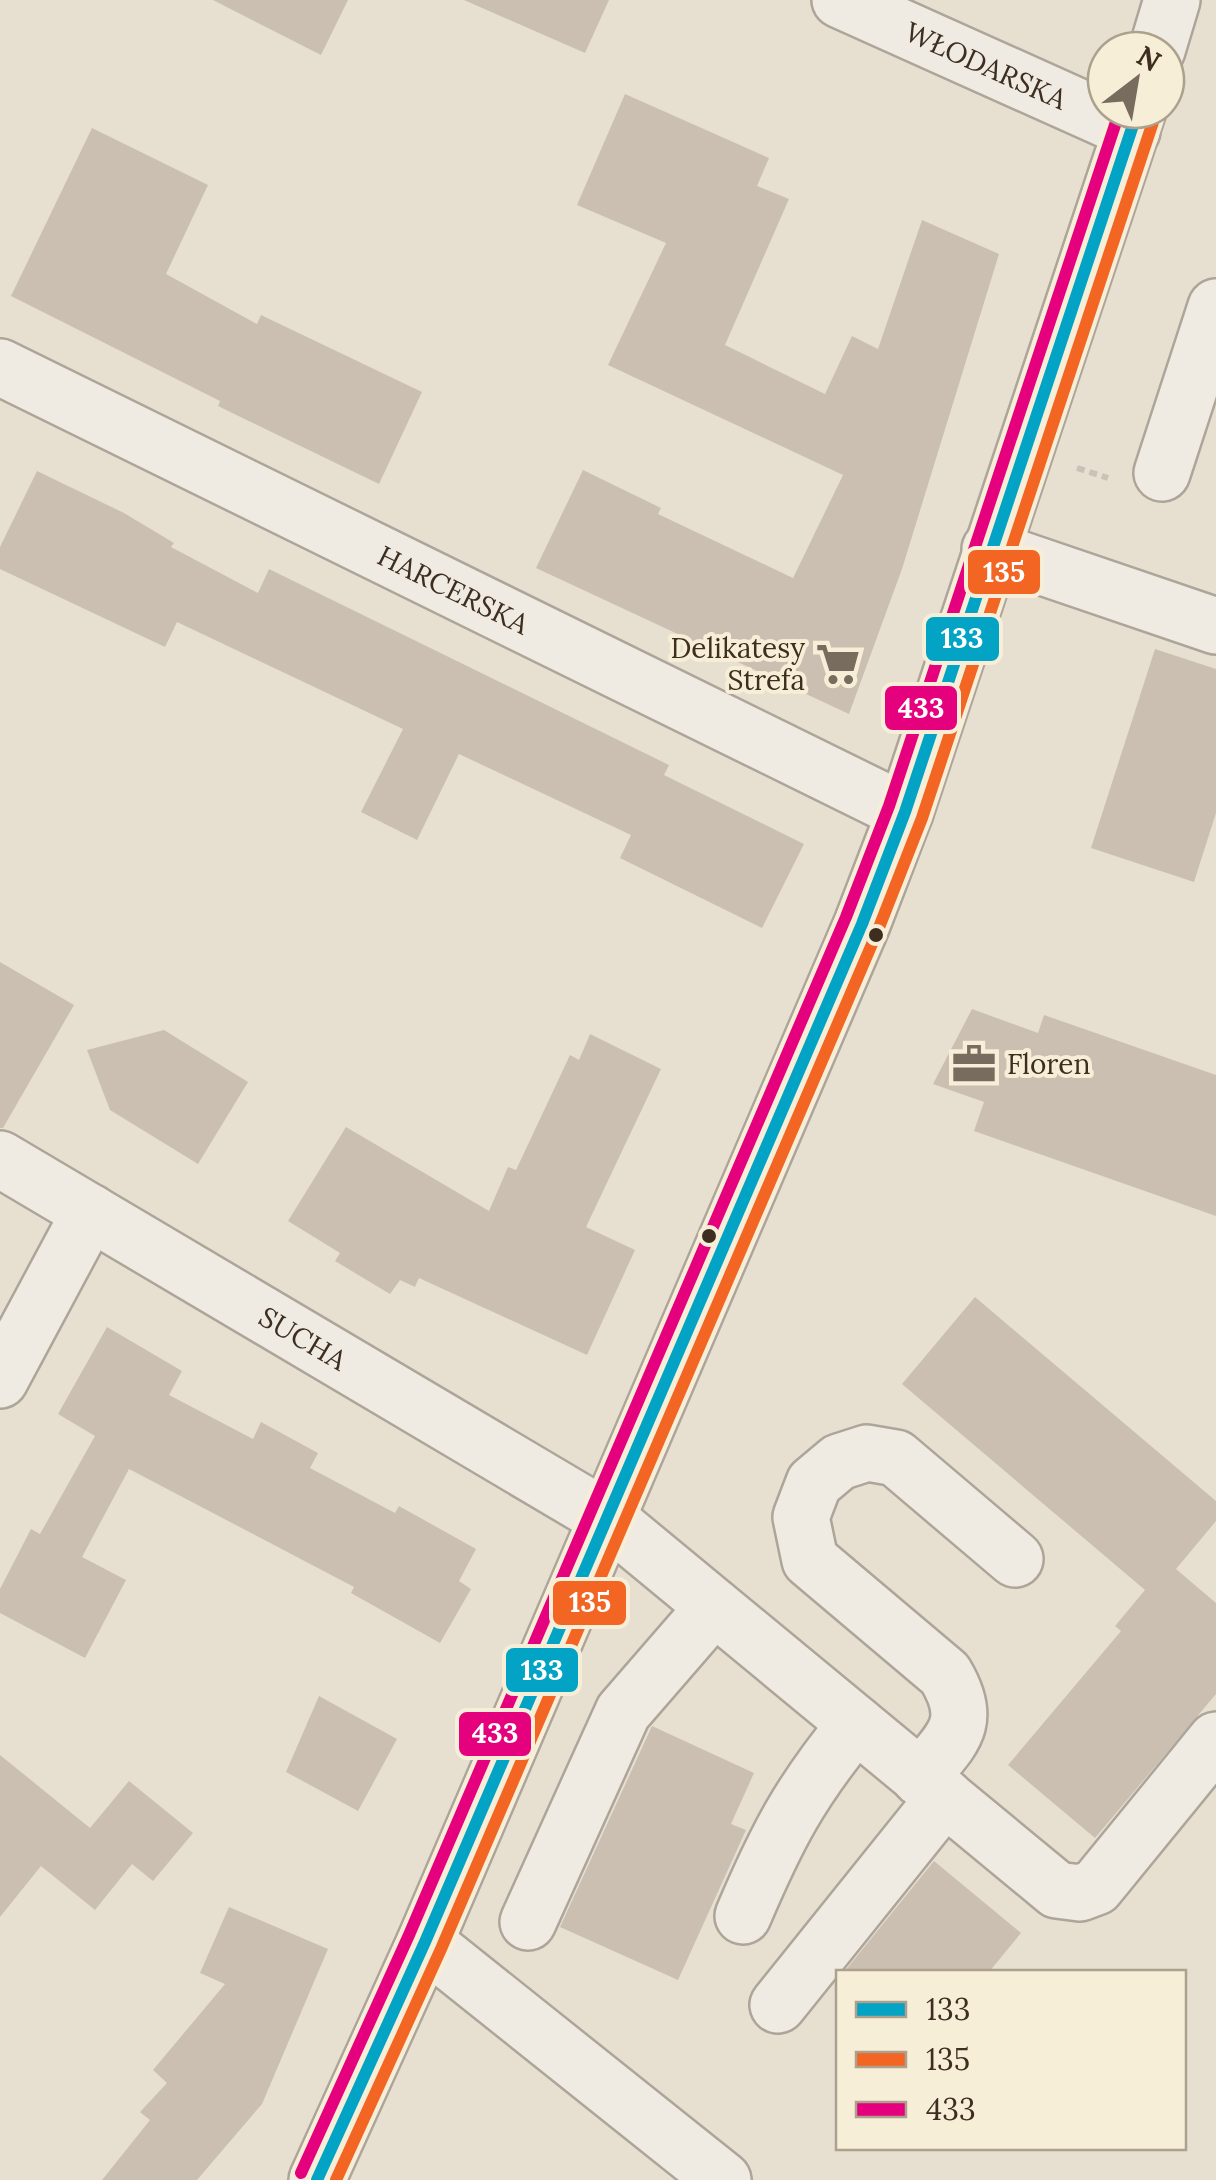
<svg xmlns="http://www.w3.org/2000/svg" width="1216" height="2180" font-family="Lora,serif">
  <style>
    .building { fill: #cbbfb2 }
    .lines { fill: none; stroke-linecap: round; stroke-linejoin: round }
    .minor-casing { stroke: #ada599; stroke-width: 60 }
    .path { stroke: #c8c2b9; stroke-width: 6; stroke-dasharray: 8 5; stroke-linecap: butt }
    .minor { stroke: #efebe3; stroke-width: 55 }
    .bus-1-casing { stroke: #f7eed8; stroke-width: 20 }
    .bus-2-casing { stroke: #f7eed8; stroke-width: 20 }
    .bus-3-casing { stroke: #f7eed8; stroke-width: 20 }
    .bus-1 { stroke: #03a3c5; stroke-width: 12 }
    .bus-2 { stroke: #f26522; stroke-width: 12 }
    .bus-3 { stroke: #e5007d; stroke-width: 12 }
    .bus-dot { fill: #3d2e20; stroke: #f7eed8; stroke-width: 4 }
    .labels { text-anchor: middle; dominant-baseline: central; stroke-width: 8; stroke-linejoin: round; paint-order: stroke }
    .street-label { font-size: 28px; fill: #3d2e20; stroke: #f7eed8 }
    .poi-label { font-size: 28px; fill: #3d2e20; stroke: #f7eed8; text-anchor: end }
    .line-badge { stroke: #f7eed8; stroke-width: 4 }
    .badge-label { font-size: 28px; text-anchor: middle; font-weight: bold; fill: #fff }
  </style>
  <rect width="100%" height="100%" fill="#e7e0d1"/>
  <!-- building -->
  <g class="building">
    <polygon points="213,0 348,0 321,55"/>
    <polygon points="464,0 609,0 585,53"/>
    <polygon points="625,94 769,158 757,186 789,199 725,345 825,394 852,336 878,349 922,220 999,254 902,569 849,714 536,568 583,470 661,508 658,514 793,578 843,475 608,365 666,243 577,205"/>
    <polygon points="92,128 208,185 166,274 257,324 261,315 422,392 379,484 218,406 220,401 11,296"/>
    <polygon points="37,471 124,513 174,543 171,547 258,593 269,569 669,765 664,775 804,844 762,928 620,858 631,835 459,754 417,840 361,812 403,729 177,622 165,647 0,569 0,547"/>
    <polygon points="1155,649 1216,669 1216,813 1194,882 1091,848"/>
    <polygon points="0,962 74,1005 3,1128 0,1128"/>
    <polygon points="972,1009 1038,1033 1044,1015 1216,1075 1216,1216 974,1131 984,1102 933,1084"/>
    <polygon points="164,1030 248,1082 198,1164 110,1110 87,1050"/>
    <polygon points="590,1034 661,1069 586,1227 635,1250 587,1355 419,1278 415,1287 400,1280 390,1294 335,1261 340,1253 288,1221 346,1127 489,1211 508,1167 516,1170 570,1055 579,1060"/>
    <polygon points="975,1297 1216,1501 1216,1521 1176,1569 1216,1603 1216,1694 1095,1838 1008,1765 1121,1631 1115,1626 1145,1590 902,1384"/>
    <polygon points="107,1327 182,1371 169,1395 253,1439 261,1422 318,1453 310,1468 395,1513 399,1506 476,1549 459,1581 471,1589 440,1643 351,1593 354,1587 129,1469 82,1557 126,1580 85,1658 0,1613 0,1589 31,1529 40,1534 95,1436 58,1414"/>
    <polygon points="319,1696 397,1739 358,1811 286,1772"/>
    <polygon points="652,1726 754,1773 731,1824 746,1830 678,1980 560,1927"/>
    <polygon points="0,1755 90,1828 129,1781 193,1833 153,1881 132,1864 95,1910 41,1866 0,1917"/>
    <polygon points="934,1861 1021,1933 989,1972 844,1972"/>
    <polygon points="229,1907 328,1949 262,2104 197,2180 102,2180 150,2120 140,2112 167,2083 153,2070 225,1984 200,1973"/>
  </g>
  <g class="lines">
    <!-- minor casing -->
    <g class="minor-casing">
      <g id="minor">
        <path id="s1" d="M840 0 1132 131"/>
        <polyline points="1157,50 1172,0"/>
        <path id="s2" d="M0 367 905 812"/>
        <polyline points="1162,473 1216,307"/>
        <polyline points="990,549 1216,626"/>
        <path id="s3" d="M0 1159 608 1519 1057 1890 1080 1893 1096 1887 1216 1740"/>
        <polyline points="0,1380 90,1212"/>
        <path d="M920 1778C952 1739 975 1724 945 1674L810 1560 801 1517 814 1483 839 1462 867 1453 896 1458 1015 1559"/>
        <path d="M743 1916C777 1836 800 1792 856 1724"/>
        <polyline points="528,1922 623,1712 714,1607"/>
        <polyline points="425,1942 723,2180"/>
        <polyline points="778,2005 945,1797"/>
        <polyline points="317,2180 425,1942 862,924 905,812 1138,110"/>
      </g>
    </g>
    <!-- path -->
    <polyline class="path" points="1077,468 1108,478"/>
    <!-- minor -->
    <use href="#minor" class="minor"/>
    <!-- bus-1 casing -->
    <g class="bus-1-casing">
      <polyline id="bus-1" points="317,2180 425,1942 862,924 905,812 1138,110"/>
    </g>
    <!-- bus-2 casing -->
    <g class="bus-2-casing">
      <polyline id="bus-2" points="336,2180 441,1949 878,930 922,818 1155,116"/>
    </g>
    <!-- bus-3 casing -->
    <g class="bus-3-casing">
      <polyline id="bus-3" points="301,2173 409,1935 846,917 889,806 1120,110"/>
    </g>
    <!-- bus-1 -->
    <use href="#bus-1" class="bus-1"/>
    <!-- bus-2 -->
    <use href="#bus-2" class="bus-2"/>
    <!-- bus-3 -->
    <use href="#bus-3" class="bus-3"/>
  </g>
  <!-- icons -->
  <defs>
    <g id="supermarket-bare" transform="scale(3.45)"><path d="M-6-5.5h2.5l.6 2H6L4.5 2H-2.5L-4.4-4H-6ZM-1.5 3.2a1.3 1.3 0 1 0 .1 0ZM3 3.2a1.3 1.3 0 1 0 .1 0Z" fill="#786c5e" stroke="#f7eed8" stroke-width="2.5" paint-order="stroke"/></g>
    <g id="office-bare" transform="scale(3.45)"><path d="M-6-3h4V-5.5h4V-3h4V5H-6ZM-1-4.5V-3h2v-1.5ZM-6 0V1H6V0Z" fill="#786c5e" stroke="#f7eed8" stroke-width="2.5" paint-order="stroke"/></g>
  </defs>
  <g fill-rule="evenodd">
    <use href="#supermarket-bare" x="838" y="664"/>
    <use href="#office-bare" x="974" y="1064"/>
  </g>
  <!-- markers -->
  <g class="bus-dot">
    <circle cx="876" cy="935" r="9"/>
    <circle cx="709" cy="1236" r="9"/>
  </g>
  <g class="labels">
    <!-- street labels -->
    <g class="street-label">
      <text stroke="none"><textPath href="#s1" startOffset="160">WŁODARSKA</textPath></text>
      <text stroke="none"><textPath href="#s2" startOffset="505">HARCERSKA</textPath></text>
      <text stroke="none"><textPath href="#s3" startOffset="352">SUCHA</textPath></text>
    </g>
    <!-- poi labels -->
    <g class="poi-label">
      <text x="805" y="648">Delikatesy<tspan x="805" dy="32">Strefa</tspan></text>
      <text x="1007" y="1064" text-anchor="start">Floren</text>
    </g>
  </g>
  <g class="line-badge">
    <rect x="966" y="548" width="76" height="48" rx="10" fill="#f26522"/>
    <rect x="924" y="615" width="77" height="48" rx="10" fill="#03a3c5"/>
    <rect x="883" y="684" width="76" height="48" rx="10" fill="#e5007d"/>
    <rect x="551" y="1579" width="77" height="48" rx="10" fill="#f26522"/>
    <rect x="504" y="1646" width="76" height="48" rx="10" fill="#03a3c5"/>
    <rect x="457" y="1710" width="76" height="48" rx="10" fill="#e5007d"/>
  </g>
  <g class="badge-label">
    <text x="1004" y="582">135</text>
    <text x="962" y="648">133</text>
    <text x="921" y="718">433</text>
    <text x="590" y="1612">135</text>
    <text x="542" y="1680">133</text>
    <text x="495" y="1743">433</text>
  </g>
  <!-- legend -->
  <rect x="836" y="1970" width="350" height="180" fill="#f7eed8" stroke="#ada18e" stroke-width="2.5"/>
  <rect x="856" y="2002" width="50" height="15" fill="#03a3c5" stroke="#ada18e" stroke-width="2.5"/>
  <text x="926" y="2020" font-size="30" fill="#3d2e20">133</text>
  <rect x="856" y="2052" width="50" height="15" fill="#f26522" stroke="#ada18e" stroke-width="2.5"/>
  <text x="926" y="2070" font-size="30" fill="#3d2e20">135</text>
  <rect x="856" y="2102" width="50" height="15" fill="#e5007d" stroke="#ada18e" stroke-width="2.5"/>
  <text x="926" y="2120" font-size="30" fill="#3d2e20">433</text>
  <!-- north arrow -->
  <g transform="translate(1136 80) rotate(31)"><circle r="48" fill="#f7eed8" stroke="#ada18e" stroke-width="2.5"/>
  <path d="M0-8L18 38L0 25L-18 38Z" fill="#786c5e"/>
  <text y="-15" font-size="28" font-weight="bold" text-anchor="middle" fill="#3d2e20">N</text>
  </g>
</svg>
